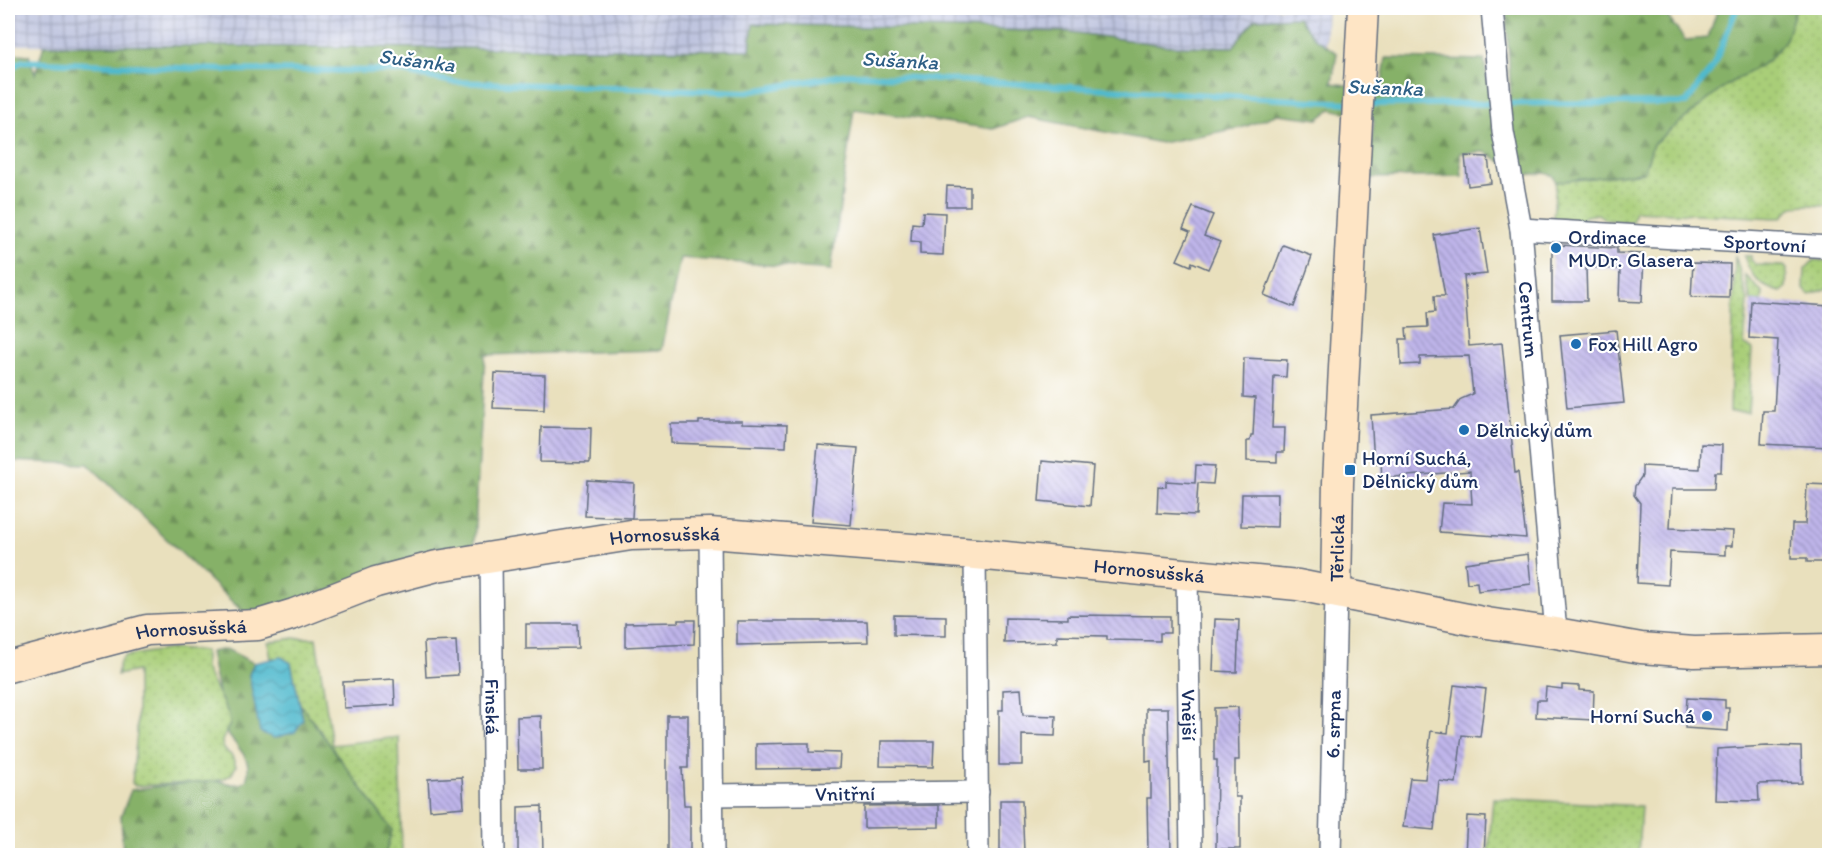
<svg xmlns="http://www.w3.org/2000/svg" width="1837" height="863" font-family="Itim,sans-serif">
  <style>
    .industrial { fill: url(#industrial-grid) }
    .green { fill: url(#green-dots); stroke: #627e6b; stroke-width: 1.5 }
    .forest { fill: url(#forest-firs); stroke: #507063; stroke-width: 1.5 }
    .water { fill: url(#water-waves); stroke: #367496; stroke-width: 1.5 }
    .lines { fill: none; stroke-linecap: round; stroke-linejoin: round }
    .stream { stroke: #50b9cd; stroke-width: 6 }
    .building { fill: url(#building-back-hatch) }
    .street-casing { stroke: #636d7f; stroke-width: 24 }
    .secondary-casing { stroke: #636d7f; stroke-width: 33 }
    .street { stroke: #fff; stroke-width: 21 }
    .secondary { stroke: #fee5c5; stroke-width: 30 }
    .poi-dot { fill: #1f6fb2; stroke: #fff; stroke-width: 2 }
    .labels { text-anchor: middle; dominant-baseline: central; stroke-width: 4.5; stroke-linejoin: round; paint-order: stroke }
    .poi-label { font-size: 20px; fill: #1b2f5e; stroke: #fff; text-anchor: start }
    .street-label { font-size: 20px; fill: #1b2f5e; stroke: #fff }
    .water-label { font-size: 21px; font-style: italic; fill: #2e5f85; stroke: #fff }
  </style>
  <defs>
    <pattern id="industrial-grid" width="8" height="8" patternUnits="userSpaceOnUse" patternTransform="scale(1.5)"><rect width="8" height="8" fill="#bdc3de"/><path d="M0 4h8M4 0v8" fill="none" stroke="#999fb7"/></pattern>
    <pattern id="green-dots" width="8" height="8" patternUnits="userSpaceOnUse" patternTransform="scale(1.5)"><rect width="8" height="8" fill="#a9ce78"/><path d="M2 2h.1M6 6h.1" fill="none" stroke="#91b16a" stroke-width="1.8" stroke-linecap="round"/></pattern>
    <pattern id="forest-firs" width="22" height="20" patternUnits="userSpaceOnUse" patternTransform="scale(1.5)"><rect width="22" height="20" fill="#86b168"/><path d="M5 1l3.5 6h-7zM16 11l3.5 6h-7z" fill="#6d9059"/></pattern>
    <pattern id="water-waves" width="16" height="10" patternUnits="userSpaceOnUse" patternTransform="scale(1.5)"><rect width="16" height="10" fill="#50b9cd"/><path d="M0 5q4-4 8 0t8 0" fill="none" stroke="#4297aa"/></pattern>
    <pattern id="building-back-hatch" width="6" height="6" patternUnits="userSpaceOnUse" patternTransform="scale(1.5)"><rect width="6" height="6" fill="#bfb5ea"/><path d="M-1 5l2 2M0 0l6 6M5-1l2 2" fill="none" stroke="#9a94c1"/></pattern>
  </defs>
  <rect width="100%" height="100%" fill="#fff"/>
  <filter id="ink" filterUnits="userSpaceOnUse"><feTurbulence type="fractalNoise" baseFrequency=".0167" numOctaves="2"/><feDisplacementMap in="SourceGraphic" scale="12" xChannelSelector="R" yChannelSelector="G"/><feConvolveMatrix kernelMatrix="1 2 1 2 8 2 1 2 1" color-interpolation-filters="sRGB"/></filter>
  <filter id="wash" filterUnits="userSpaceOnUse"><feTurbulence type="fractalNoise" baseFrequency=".008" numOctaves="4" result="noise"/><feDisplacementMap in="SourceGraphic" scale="24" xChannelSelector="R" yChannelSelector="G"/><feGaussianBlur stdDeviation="1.35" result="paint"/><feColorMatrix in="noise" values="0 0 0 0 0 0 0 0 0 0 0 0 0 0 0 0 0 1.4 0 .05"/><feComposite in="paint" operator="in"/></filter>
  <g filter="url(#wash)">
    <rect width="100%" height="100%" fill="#e9e0bd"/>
    <!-- industrial -->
    <polygon class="industrial" points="8,8 1327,8 1324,78 777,50 8,45"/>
    <!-- green -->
    <g class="green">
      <path d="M1796 8H1829V206C1813 206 1793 200 1784 216L1777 218 1635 211 1632 222 1606 220 1598 214 1586 216 1582 220 1553 219 1556 182 1644 172 1653 144 1728 84 1768 61 1786 39Z"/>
      <polygon points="1735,255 1748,301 1744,345 1752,348 1748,412 1730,412"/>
      <path d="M1744 256H1751V260L1757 265 1784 266 1787 269 1786 288 1781 292C1760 288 1750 275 1744 256Z"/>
      <polygon points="1814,260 1829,261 1829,288 1809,295 1804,289 1805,269"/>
      <polygon points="1745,275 1763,293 1762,302 1751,301"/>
      <polygon points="295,638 316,638 332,745 399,737 402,855 385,855 392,830 300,704 291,663 281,657 271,659 268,642"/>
      <polygon points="171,649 205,651 205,668 229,715 230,724 222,741 223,748 232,756 236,766 232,774 224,779 209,782 135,786 132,783 137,732 137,671 117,675 120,661 125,656"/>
      <polygon points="1493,798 1641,806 1638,855 1488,855"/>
    </g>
    <!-- forest -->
    <g class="forest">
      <polygon points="1506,8 1661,8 1685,40 1708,38 1718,8 1796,8 1786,39 1768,61 1728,84 1653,144 1644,172 1556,182 1553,176 1545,173 1524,175 1485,152 1460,153 1462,176 1368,178 1374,120 1331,109 1318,119 1278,114 1244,127 1161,143 1028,117 993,129 854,109 831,270 680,258 662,350 485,355 474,544 248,617 88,464 8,461 8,53 29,55 35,74 44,45 750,50 753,24 1070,32 1170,46 1233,47 1255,19 1298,17 1313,37 1337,53 1332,83 1381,90 1386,58 1484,60 1490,96 1511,97"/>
      <path d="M226 649 254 663 249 675 303 720 300 704 392 830 385 855H350L345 851 317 856 123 855 121 816 131 790C159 786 186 783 214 781 226 780 234 789 246 781 254 759 239 750 226 732L230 724 229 715 218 693 210 652Z"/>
    </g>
    <!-- water -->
    <polygon class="water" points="281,657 291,663 303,720 295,732 274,738 260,732 249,675 254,663"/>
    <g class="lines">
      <!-- stream -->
      <g class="stream">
        <polyline points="8,69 23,61 224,70 399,71 453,82 747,92 848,74 1350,103"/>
        <polyline points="1366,104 1686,103 1713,67 1737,8"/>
      </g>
    </g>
    <g id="blocks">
      <!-- building -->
      <g class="building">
        <polygon points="1465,156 1488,157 1491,183 1468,186"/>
        <polygon points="947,186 970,187 970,206 946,206"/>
        <polygon points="1193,207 1213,215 1204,236 1220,242 1208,269 1192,262 1191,266 1177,260 1190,232 1183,229"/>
        <polygon points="923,212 945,213 943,255 920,254 920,242 911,241 912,223 922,224"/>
        <polygon points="1480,228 1487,274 1464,276 1469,346 1502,343 1515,473 1518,472 1526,538 1439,532 1442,503 1472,504 1470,471 1382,478 1381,463 1374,463 1371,415 1454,409 1461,399 1473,394 1469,356 1420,357 1420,364 1401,365 1400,339 1407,339 1406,328 1428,327 1427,313 1435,312 1434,296 1445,296 1434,235"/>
        <polygon points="1283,245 1312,256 1294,307 1264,295"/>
        <polygon points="1558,245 1617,248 1617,253 1644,254 1642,302 1619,301 1620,269 1586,267 1587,301 1552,301 1552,252"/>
        <polygon points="1693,263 1730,264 1729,298 1691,297"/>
        <polygon points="1751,301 1830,306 1830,447 1761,444 1763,411 1774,411 1778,340 1749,338"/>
        <polygon points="1616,330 1624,403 1567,408 1560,335"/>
        <polygon points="1244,358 1287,360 1286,377 1274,376 1272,428 1285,428 1284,452 1277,452 1277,462 1247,461 1247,441 1250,441 1251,435 1253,435 1255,398 1243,397"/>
        <polygon points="495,373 545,375 544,410 493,408"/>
        <polygon points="699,421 742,421 742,424 787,425 786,447 671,443 671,424 699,424"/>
        <polygon points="541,427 591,428 590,463 540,462"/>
        <polygon points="1701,444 1722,445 1721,472 1715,472 1714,489 1672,489 1670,528 1733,531 1732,546 1725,546 1725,555 1670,552 1668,585 1637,583 1640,503 1634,495 1635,486 1642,476 1642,466 1700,469"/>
        <polygon points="818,445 858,448 851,525 811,522"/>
        <polygon points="1042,461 1093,466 1090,506 1039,501"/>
        <polygon points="1196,465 1215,466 1213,484 1198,483 1196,515 1157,513 1158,486 1166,487 1166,481 1195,483"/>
        <polygon points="587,480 634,483 632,518 585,516"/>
        <polygon points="1807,484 1830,485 1830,559 1825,559 1825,562 1807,562 1807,558 1791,558 1792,524 1805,524"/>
        <polygon points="1242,494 1278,494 1277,527 1241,526"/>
        <polygon points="1528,554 1531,584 1478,591 1477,582 1467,583 1465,563"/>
        <polygon points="894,615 946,616 946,636 894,635"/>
        <polygon points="1068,615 1170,616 1170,633 1160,633 1160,641 1107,640 1107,636 1057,635 1057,642 1004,643 1005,618 1068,619"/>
        <polygon points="1215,619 1239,620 1237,672 1213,671"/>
        <polygon points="679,620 695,620 694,644 625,647 625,623 679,622"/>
        <polygon points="737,621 867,621 868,642 737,645"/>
        <polygon points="526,624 577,624 578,648 526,649"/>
        <polygon points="456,641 458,675 426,677 424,642"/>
        <polygon points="394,679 395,705 344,708 343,682"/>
        <polygon points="1454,685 1486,689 1480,737 1462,735 1456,783 1439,781 1434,830 1403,827 1410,778 1425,779 1431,731 1448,733"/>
        <polygon points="1562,685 1579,686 1579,690 1594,691 1593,720 1536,717 1537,700 1545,700 1546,687 1562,689"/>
        <polygon points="1021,689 1023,715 1056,716 1055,736 1022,735 1022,765 999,765 999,710 1003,710 1003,690"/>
        <polygon points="1687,698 1725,700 1725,708 1729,708 1728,731 1685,728"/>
        <polygon points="1238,707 1239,760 1235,760 1235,797 1240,797 1240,849 1216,849 1217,760 1214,760 1214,708"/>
        <polygon points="1146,708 1168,708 1171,852 1148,852 1147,798 1151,798 1151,761 1146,762"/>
        <polygon points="667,715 688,715 688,768 682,768 684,805 690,805 690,855 667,855"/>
        <polygon points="541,716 542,769 518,769 517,717"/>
        <polygon points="881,741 934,741 933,767 880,766"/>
        <polygon points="799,743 809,743 809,752 840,753 839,768 756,769 756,744"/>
        <polygon points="1767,746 1801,747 1802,783 1758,784 1759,801 1715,800 1717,749"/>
        <polygon points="462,777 464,807 430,810 428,779"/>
        <polygon points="1000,800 1022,800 1024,852 1000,852"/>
        <polygon points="939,805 939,827 864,828 864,806"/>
        <polygon points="542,806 543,855 518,855 518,807"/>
        <polygon points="1467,816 1486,817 1484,855 1465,855"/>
      </g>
    </g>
  </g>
  <g filter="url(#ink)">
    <use href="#blocks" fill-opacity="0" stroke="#636d7f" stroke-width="1.5"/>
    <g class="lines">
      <!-- street casing -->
      <g class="street-casing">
        <g id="street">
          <path id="s1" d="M1492 8 1503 132 1521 229 1556 633"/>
          <path id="s2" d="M1521 229 1830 247"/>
          <polyline points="710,533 713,856"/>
          <polyline points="975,554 978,856"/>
          <path id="s3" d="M491 557 494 856"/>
          <path id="s4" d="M1187 574 1191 856"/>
          <path id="s5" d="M713 795 978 792"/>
          <path id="s6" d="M1330 856 1336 592"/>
        </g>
      </g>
      <!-- secondary casing -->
      <g class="secondary-casing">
        <g id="secondary">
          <path id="s7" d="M1336 592 1338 482 1363 8"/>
          <path id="s8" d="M8 667 147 630 258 625 294 614 376 582 437 566 631 535 710 533 975 554 1298 585 1487 623 1556 633 1641 648 1694 652 1830 649"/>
        </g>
      </g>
      <!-- street -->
      <use href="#street" class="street"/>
      <!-- secondary -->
      <use href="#secondary" class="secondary"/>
    </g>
  </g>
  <!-- markers -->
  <g class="poi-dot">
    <circle cx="1556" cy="248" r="6"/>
    <circle cx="1576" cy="344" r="6"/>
    <circle cx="1464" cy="430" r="6"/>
    <rect x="1344" y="464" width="12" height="12" rx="3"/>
    <circle cx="1707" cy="716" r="6"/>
  </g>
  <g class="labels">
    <!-- poi labels -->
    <g class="poi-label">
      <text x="1568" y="237">Ordinace<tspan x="1568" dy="23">MUDr. Glasera</tspan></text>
      <text x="1588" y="344">Fox Hill Agro</text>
      <text x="1476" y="430">Dělnický dům</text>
      <text x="1362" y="458">Horní Suchá,<tspan x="1362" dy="23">Dělnický dům</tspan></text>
      <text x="1695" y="716" text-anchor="end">Horní Suchá</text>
    </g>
    <!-- street labels -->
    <g class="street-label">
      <text stroke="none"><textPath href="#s2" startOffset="244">Sportovní</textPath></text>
      <text stroke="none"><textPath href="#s1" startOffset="314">Centrum</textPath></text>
      <text stroke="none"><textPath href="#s8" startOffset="674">Hornosušská</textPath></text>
      <text stroke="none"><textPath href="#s7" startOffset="44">Těrlická</textPath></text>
      <text stroke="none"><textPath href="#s8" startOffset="1160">Hornosušská</textPath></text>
      <text stroke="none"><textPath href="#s8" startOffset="188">Hornosušská</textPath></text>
      <text stroke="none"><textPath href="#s3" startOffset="150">Finská</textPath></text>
      <text stroke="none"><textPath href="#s4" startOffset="141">Vnější</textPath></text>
      <text stroke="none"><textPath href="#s6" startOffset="132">6. srpna</textPath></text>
      <text stroke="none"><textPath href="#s5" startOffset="132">Vnitřní</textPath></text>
    </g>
    <!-- water labels -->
    <g class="water-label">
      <text transform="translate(417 60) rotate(7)">Sušanka</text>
      <text transform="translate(900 60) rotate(3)">Sušanka</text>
      <text transform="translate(1385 87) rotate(2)">Sušanka</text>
    </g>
  </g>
  <!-- margin -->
  <rect width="1837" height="863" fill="none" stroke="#fff" stroke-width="30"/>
</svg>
